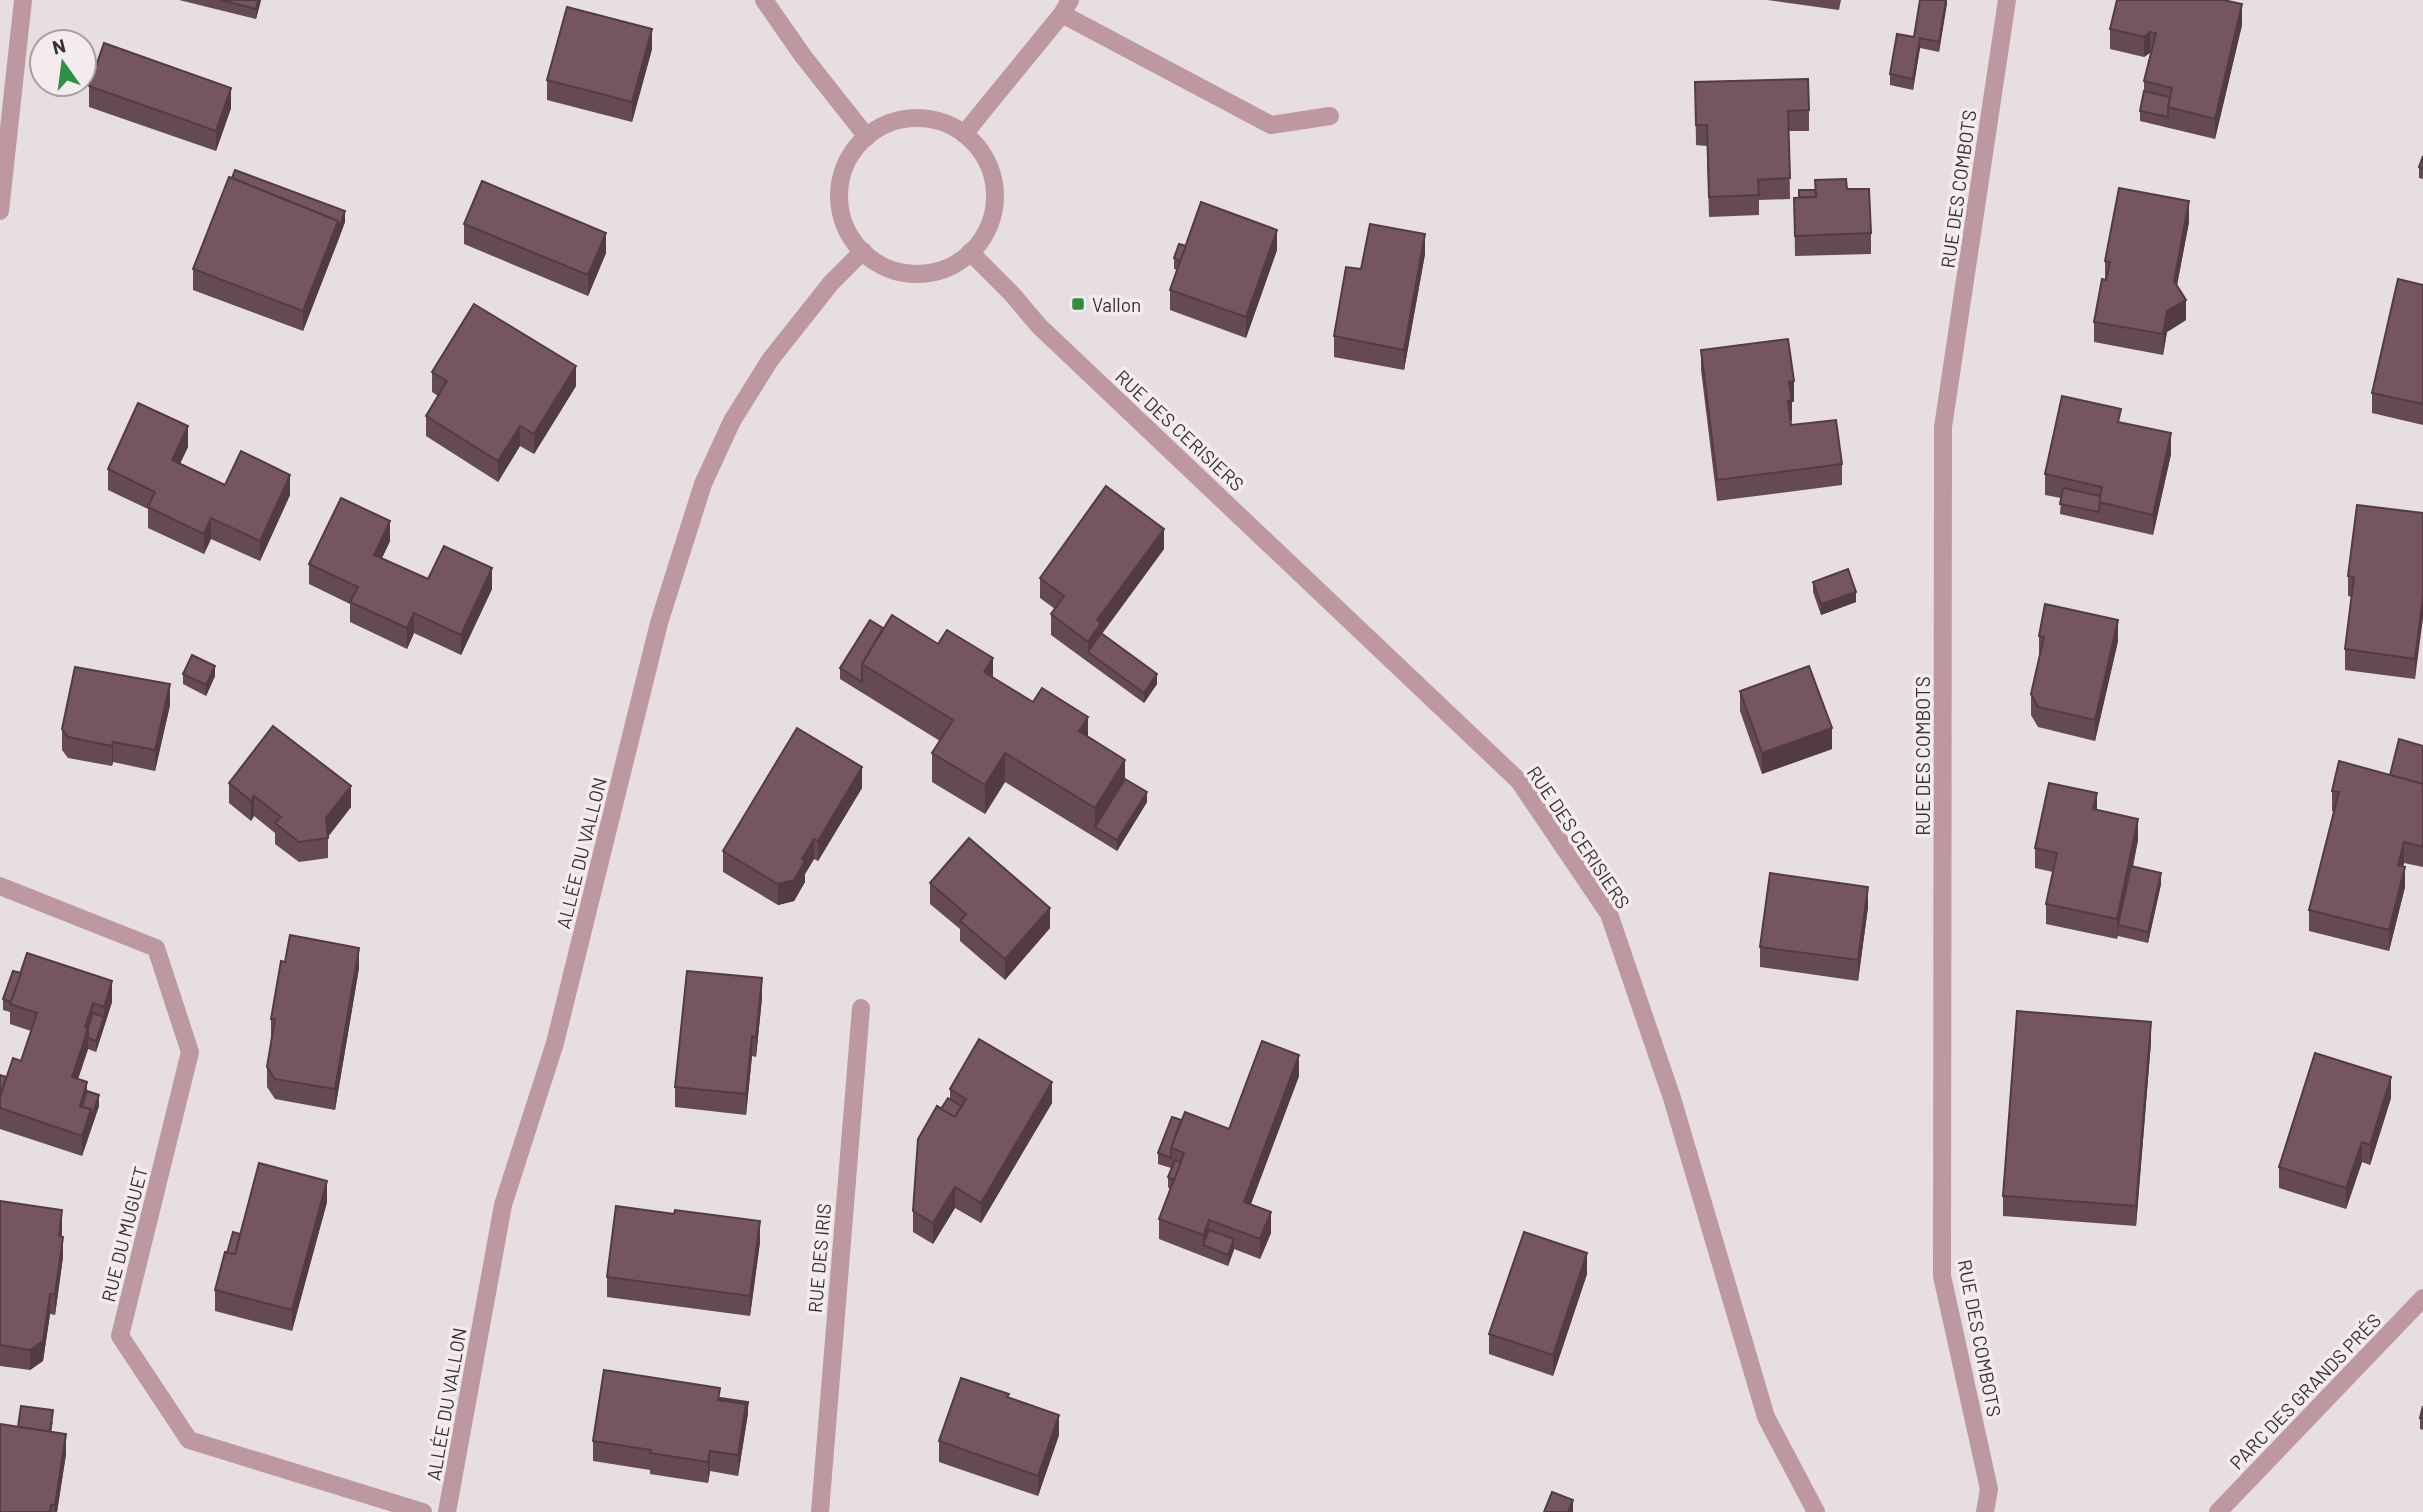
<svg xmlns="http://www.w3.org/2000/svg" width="2423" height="1512" font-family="Barlow,sans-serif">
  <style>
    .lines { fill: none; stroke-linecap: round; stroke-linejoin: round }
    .minor { stroke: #bd98a1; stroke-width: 18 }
    .tertiary { stroke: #bd98a1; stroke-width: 18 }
    .wall { fill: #654a51 }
    .shaded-wall { fill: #523c42 }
    .building { fill: #75565e; stroke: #523c42; stroke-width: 2 }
    .poi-dot { fill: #2f8f42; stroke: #f3ebed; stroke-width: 2.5 }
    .labels { text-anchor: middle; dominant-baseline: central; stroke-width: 7; stroke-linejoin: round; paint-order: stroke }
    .street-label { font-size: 19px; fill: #343132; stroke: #f3ebed }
    .poi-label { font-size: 19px; fill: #343132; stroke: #f3ebed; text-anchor: start }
  </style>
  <rect width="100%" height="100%" fill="#e6dee0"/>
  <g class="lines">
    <!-- minor -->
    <g class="minor">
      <polyline points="1062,14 1271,125 1330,116"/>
      <polyline points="964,134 1062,14 1070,0"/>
      <polyline points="0,211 23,0"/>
      <polyline points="0,886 156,948 190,1052 120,1336 189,1440 423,1512"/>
      <polyline points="447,1512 503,1205 555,1043 659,623 703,484 732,421 770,360 831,283 863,251"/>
      <polyline points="820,1512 861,1008"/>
      <polyline points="1985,1512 1989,1489 1942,1276 1943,427 2007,0"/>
      <polyline points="2218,1512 2423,1298"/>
    </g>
    <!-- tertiary -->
    <g class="tertiary">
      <polyline points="764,0 803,56 867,137"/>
      <circle cx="917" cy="196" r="78"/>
      <polyline points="970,252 1012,294 1039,326 1519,781 1609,914 1672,1098 1766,1417 1816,1512"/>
    </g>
  </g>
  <!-- wall -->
  <g class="wall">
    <polygon points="179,0 261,0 256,19"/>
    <polygon points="1767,0 1841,0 1839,10"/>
    <polygon points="1947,0 1939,52 1920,48 1913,90 1890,85 1890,74 1914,37"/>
    <polygon points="2242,25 2215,139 2140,121 2140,111 2144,91 2144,81 2151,53 2150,53 2144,57 2110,49 2110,29"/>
    <polygon points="652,49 632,122 547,100 547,80"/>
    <polygon points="1695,82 1809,110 1809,131 1789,131 1790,199 1759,200 1759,215 1709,217 1707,146 1696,145"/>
    <polygon points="89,86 231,108 216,151 89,107"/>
    <polygon points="2423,156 2423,179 2419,178 2419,167"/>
    <polygon points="1815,180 1847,189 1871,233 1871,254 1795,256 1794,198 1799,197 1815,190"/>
    <polygon points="345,222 303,331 193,290 193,269"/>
    <polygon points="2189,222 2177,285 2186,320 2167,332 2163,355 2094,342 2094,322 2105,280 2105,261"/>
    <polygon points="464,224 606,253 588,296 464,244"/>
    <polygon points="1186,246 1277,250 1246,338 1170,310 1170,290 1177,270 1174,269 1174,258"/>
    <polygon points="1425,254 1404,370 1334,357 1334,336 1361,269"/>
    <polygon points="2423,285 2423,425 2372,413 2372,393"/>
    <polygon points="1701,350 1794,402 1792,402 1791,425 1842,464 1842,485 1717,501 1701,370"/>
    <polygon points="432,372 576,386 534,454 520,446 498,482 426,436 426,416 438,396 432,392"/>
    <polygon points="2121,422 2171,454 2153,535 2060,514 2061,498 2045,495 2045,474"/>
    <polygon points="188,447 180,464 225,485 290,495 260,561 211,539 204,554 148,528 148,509 108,490 108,469"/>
    <polygon points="2423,513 2415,679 2345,670 2345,649 2352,597 2348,596 2348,576"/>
    <polygon points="390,541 382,558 428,579 492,589 461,655 414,633 407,649 350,622 350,604 309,584 309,564"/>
    <polygon points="1164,549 1102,634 1157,684 1144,703 1051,635 1051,614 1055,609 1040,598 1040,578"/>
    <polygon points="1813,582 1856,602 1821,615 1813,592"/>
    <polygon points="883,628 993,678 1088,737 1147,802 1117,851 1005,782 985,814 932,782 932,753 940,741 840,679 840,668"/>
    <polygon points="2039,636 2118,641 2095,741 2038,727 2031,715 2031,694 2039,657"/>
    <polygon points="183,674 215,676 206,696 183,684"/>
    <polygon points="1740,691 1832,749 1762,774 1740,711"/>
    <polygon points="170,705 155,771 113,762 112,766 68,758 62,750 62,729"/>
    <polygon points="2423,746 2423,867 2404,863 2403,866 2405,887 2389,951 2309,931 2309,910 2334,812 2332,811 2332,791 2390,775"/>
    <polygon points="229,783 351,807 328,837 328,858 299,862 275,844 275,833 254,816 251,821 229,803"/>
    <polygon points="862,788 818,861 814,859 805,874 805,882 794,901 778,905 723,872 723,851"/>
    <polygon points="2097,810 2138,840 2133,867 2161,884 2148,943 2118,936 2117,939 2046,924 2046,904 2053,872 2035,868 2035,848"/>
    <polygon points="930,883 1050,928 1005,980 960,941 960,929 930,904"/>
    <polygon points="1868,907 1858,981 1760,967 1760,947"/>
    <polygon points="285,962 359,968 335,1110 275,1099 267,1087 267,1067 271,1040 271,1019"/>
    <polygon points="762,998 756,1057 752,1056 746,1115 675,1107 675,1087"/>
    <polygon points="3,999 112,1002 96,1052 88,1049 78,1079 99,1106 82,1156 0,1129 0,1075 6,1077 21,1061 31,1031 10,1024 10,1012 3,1010"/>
    <polygon points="2151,1042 2136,1226 2003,1216 2003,1196"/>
    <polygon points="1299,1076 1251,1204 1271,1233 1260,1259 1234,1249 1228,1266 1159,1239 1159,1219 1170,1189 1168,1187 1168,1177 1171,1168 1158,1164 1158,1153 1181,1120 1229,1129"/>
    <polygon points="950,1089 1052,1103 981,1223 955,1208 933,1244 913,1232 913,1211 941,1109 950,1099"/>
    <polygon points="2391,1098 2370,1165 2362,1162 2346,1209 2279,1188 2279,1167"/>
    <polygon points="0,1201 62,1230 62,1236 63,1257 55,1315 50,1314 43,1361 30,1370 0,1366"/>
    <polygon points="327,1202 292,1331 215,1311 215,1290 227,1253 240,1234"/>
    <polygon points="760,1242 750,1316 607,1297 607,1277"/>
    <polygon points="1587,1274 1553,1376 1489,1354 1489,1334"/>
    <polygon points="1009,1397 1059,1435 1038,1496 939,1462 939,1441"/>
    <polygon points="720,1398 748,1413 738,1476 710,1471 708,1483 650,1474 650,1470 593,1461 593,1441"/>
    <polygon points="2423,1406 2423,1430 2420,1429 2420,1418"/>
    <polygon points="53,1421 51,1432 66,1454 57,1512 0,1512 18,1427"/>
  </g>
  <!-- shaded-wall -->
  <g class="shaded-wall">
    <polygon points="258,0 261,0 256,19 256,9"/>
    <polygon points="1946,0 1947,0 1947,4 1939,52 1939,42"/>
    <polygon points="2242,4 2242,25 2215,139 2215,119"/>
    <polygon points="652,29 652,49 632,122 632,102"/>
    <polygon points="2150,32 2150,53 2144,57 2144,37"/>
    <polygon points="1920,38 1920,48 1913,90 1913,79"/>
    <polygon points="231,88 231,108 216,151 216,131"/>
    <polygon points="2189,201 2189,222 2174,301 2174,281"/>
    <polygon points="345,211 345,222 338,241 338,230"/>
    <polygon points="338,221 338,241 303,331 303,311"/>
    <polygon points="1277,230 1277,250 1246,338 1246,317"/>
    <polygon points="606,233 606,253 588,296 588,275"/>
    <polygon points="1425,234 1425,254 1404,370 1404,350"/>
    <polygon points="2186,300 2186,320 2167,332 2163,355 2163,334 2167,311"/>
    <polygon points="576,366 576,386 534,454 534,434"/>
    <polygon points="1794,381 1794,402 1792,402 1792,421 1788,421 1789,382"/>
    <polygon points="188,426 188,447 172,480 172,460"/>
    <polygon points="520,426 520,446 498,482 498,461"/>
    <polygon points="2171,433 2171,454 2153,535 2153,515"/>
    <polygon points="290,475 290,495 260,561 260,541"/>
    <polygon points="211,518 211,539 204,554 204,534"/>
    <polygon points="390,521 390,541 374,575 374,555"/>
    <polygon points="1164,529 1164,549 1088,652 1088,642 1097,620"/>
    <polygon points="492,568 492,589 461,655 461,635"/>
    <polygon points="1856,592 1856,602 1821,615 1821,604"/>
    <polygon points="2423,597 2423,618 2415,679 2415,659"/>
    <polygon points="414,613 414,633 407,649 407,628"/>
    <polygon points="2118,620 2118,641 2095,741 2095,720"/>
    <polygon points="993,658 993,687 984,672"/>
    <polygon points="215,666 215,676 206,696 206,685"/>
    <polygon points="1157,674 1157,684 1144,703 1144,693"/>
    <polygon points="170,684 170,705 155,771 155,750"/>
    <polygon points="1088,717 1088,746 1079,731"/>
    <polygon points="1832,728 1832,749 1762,774 1762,753"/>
    <polygon points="113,742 113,762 112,766 112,746"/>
    <polygon points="1005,753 1005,782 985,814 985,785"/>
    <polygon points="1125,760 1125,789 1095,827 1095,808"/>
    <polygon points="862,767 862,788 818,861 818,841"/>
    <polygon points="351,786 351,807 326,839 326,818"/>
    <polygon points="1147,792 1147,802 1117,851 1117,840"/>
    <polygon points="2097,793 2097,813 2093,809"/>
    <polygon points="254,796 254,816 251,821 251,801"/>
    <polygon points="2138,819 2138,840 2120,926 2118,925 2117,939 2117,919"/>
    <polygon points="814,839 814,859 805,874 805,882 794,901 778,905 778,884 802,859"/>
    <polygon points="2404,842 2404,863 2398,885 2398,865"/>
    <polygon points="2405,867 2405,887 2389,951 2389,930"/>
    <polygon points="2161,873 2161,884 2148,943 2148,932"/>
    <polygon points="1868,887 1868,907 1858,981 1858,960"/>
    <polygon points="1050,908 1050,928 1005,980 1005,959"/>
    <polygon points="359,948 359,968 335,1110 335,1089"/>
    <polygon points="762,978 762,998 756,1057 756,1037"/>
    <polygon points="112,981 112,1002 96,1052 96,1041 104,1017 104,1007"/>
    <polygon points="93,1003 93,1024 88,1038 88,1049 72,1097 72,1077"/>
    <polygon points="2151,1022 2151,1042 2136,1226 2136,1206"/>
    <polygon points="752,1036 752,1056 746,1115 746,1094"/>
    <polygon points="1299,1055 1299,1076 1244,1222 1244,1202"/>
    <polygon points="2391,1077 2391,1098 2370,1165 2370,1145"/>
    <polygon points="87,1082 87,1102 83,1117 80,1106"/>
    <polygon points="1052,1082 1052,1103 981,1223 981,1203"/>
    <polygon points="99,1095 99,1106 82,1156 82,1136 91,1109"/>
    <polygon points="2362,1142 2362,1162 2346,1209 2346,1188"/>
    <polygon points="327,1181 327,1202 292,1331 292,1310"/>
    <polygon points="955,1187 955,1208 933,1244 933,1223"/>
    <polygon points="62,1210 62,1230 59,1256 59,1236"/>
    <polygon points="1271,1212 1271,1233 1260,1259 1260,1239"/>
    <polygon points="1209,1220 1209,1240 1203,1245 1203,1235"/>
    <polygon points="760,1221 760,1242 750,1316 750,1296"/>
    <polygon points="63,1237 63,1257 55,1315 55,1294"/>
    <polygon points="1234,1239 1234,1250 1228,1266 1228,1255"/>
    <polygon points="1587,1253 1587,1274 1553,1376 1553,1355"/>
    <polygon points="50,1294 50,1314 43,1361 30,1370 30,1350"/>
    <polygon points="748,1402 748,1413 738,1476 738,1455 746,1404"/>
    <polygon points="1059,1415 1059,1435 1038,1496 1038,1476"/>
    <polygon points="66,1434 66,1454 57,1512 55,1512 55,1505"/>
    <polygon points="710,1451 710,1471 708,1483 708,1462"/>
    <polygon points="1573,1500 1573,1512 1568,1512"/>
  </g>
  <!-- building -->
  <g class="building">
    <polygon points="220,0 258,0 256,9"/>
    <polygon points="1920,0 1946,0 1939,42 1920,38 1913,79 1890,74 1897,34 1914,37"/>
    <polygon points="2117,0 2223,0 2242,4 2215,119 2168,107 2172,88 2144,81 2156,33 2150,32 2144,37 2110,29"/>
    <polygon points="567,7 652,29 632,102 547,80"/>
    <polygon points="104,43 231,88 216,131 89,86"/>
    <polygon points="1808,79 1809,110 1788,111 1790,178 1758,180 1759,195 1709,197 1707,125 1696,125 1695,82"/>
    <polygon points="2144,91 2170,97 2168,107 2168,117 2140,111"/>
    <polygon points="2423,156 2423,169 2419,167"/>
    <polygon points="235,170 345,211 338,230 338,221 232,178"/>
    <polygon points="229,177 338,221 303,311 193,269"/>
    <polygon points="1846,179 1847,189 1869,189 1871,233 1795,236 1794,198 1816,197 1815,180"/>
    <polygon points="482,181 606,233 588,275 464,224"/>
    <polygon points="2119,188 2189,201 2174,281 2186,300 2167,311 2163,334 2094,322 2102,279 2106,280 2110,262 2105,261"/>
    <polygon points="1799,190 1815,190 1816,197 1799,197"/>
    <polygon points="1201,202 1277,230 1246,317 1170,290"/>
    <polygon points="1370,224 1425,234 1404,350 1334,336 1346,267 1361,269"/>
    <polygon points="1179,244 1186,246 1180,261 1174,258"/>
    <polygon points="2398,279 2423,285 2423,404 2372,393"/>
    <polygon points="474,304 576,366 534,434 520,426 498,461 426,416 447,381 432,372"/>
    <polygon points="1788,339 1794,381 1789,382 1792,400 1788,401 1791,425 1836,420 1842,464 1717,480 1701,350"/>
    <polygon points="2062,396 2121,409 2118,422 2171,433 2153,515 2099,502 2102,487 2045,474"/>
    <polygon points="138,403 188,426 172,460 225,485 241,451 290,475 260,541 211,518 204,534 148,507 155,492 108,469"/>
    <polygon points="1106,486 1164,529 1097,620 1101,623 1088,642 1051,614 1064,596 1040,578"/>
    <polygon points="2063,488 2100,496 2099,512 2060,504"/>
    <polygon points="341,498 390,521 374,555 428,579 444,546 492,568 461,635 414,613 407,628 350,602 358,587 309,564"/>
    <polygon points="2357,505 2423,513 2423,597 2415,659 2345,649 2354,577 2348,576"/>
    <polygon points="1848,569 1856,592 1821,604 1813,582"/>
    <polygon points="2045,604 2118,620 2095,720 2038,707 2031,694 2044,637 2039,636"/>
    <polygon points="892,615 938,644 947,630 993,658 984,672 1033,702 1042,688 1088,717 1079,731 1125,760 1095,808 1005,753 985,785 932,753 953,720 862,664"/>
    <polygon points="870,620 883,628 862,664 862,682 840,668"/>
    <polygon points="1101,633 1157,674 1144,693 1088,652"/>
    <polygon points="192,655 215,666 206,685 183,674"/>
    <polygon points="1809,666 1832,728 1762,753 1740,691"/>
    <polygon points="75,667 170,684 155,750 113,742 112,746 68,737 62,729"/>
    <polygon points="273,726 351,786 326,818 328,838 299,842 275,823 281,817 254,796 251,801 229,783"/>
    <polygon points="797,728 862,767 818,841 814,839 802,859 805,861 794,880 778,884 723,851"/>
    <polygon points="2399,739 2423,746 2423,784 2390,775"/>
    <polygon points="2339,761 2423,784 2423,847 2404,842 2398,865 2405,867 2389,930 2309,910 2339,792 2332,791"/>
    <polygon points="1125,779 1147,792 1117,840 1095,827"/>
    <polygon points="2049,783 2097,793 2093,809 2138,819 2117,919 2046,904 2057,853 2035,848"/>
    <polygon points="969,838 1050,908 1005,959 960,921 966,914 930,883"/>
    <polygon points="2131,866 2161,873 2148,932 2118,925"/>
    <polygon points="1770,873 1868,887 1858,960 1760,947"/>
    <polygon points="290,935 359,948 335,1089 275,1079 267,1067 275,1019 271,1019 281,961 285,962"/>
    <polygon points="27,953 112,981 104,1007 93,1003 85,1027 88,1029 72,1077 87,1082 80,1106 91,1109 82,1136 0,1108 0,1097 13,1058 21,1061 37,1013 10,1004"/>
    <polygon points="13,971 21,973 11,1002 3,999"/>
    <polygon points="687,971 762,978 756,1037 752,1036 746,1094 675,1087"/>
    <polygon points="2017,1011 2151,1022 2136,1206 2003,1196"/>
    <polygon points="93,1013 104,1017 96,1041 88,1038 88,1029 85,1037"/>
    <polygon points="979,1039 1052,1082 981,1203 955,1187 933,1223 913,1211 918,1139 937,1106 955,1117 966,1099 950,1089"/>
    <polygon points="1262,1041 1299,1055 1244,1202 1271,1212 1260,1239 1209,1220 1203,1235 1159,1219 1184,1153 1171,1148 1185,1112 1229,1129"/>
    <polygon points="2315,1053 2391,1077 2370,1145 2362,1142 2346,1188 2279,1167"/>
    <polygon points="0,1075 6,1077 0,1097"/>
    <polygon points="87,1091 99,1095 91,1119 91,1109 82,1107"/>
    <polygon points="948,1098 961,1106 955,1117 941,1109"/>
    <polygon points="1172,1117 1181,1120 1171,1148 1171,1158 1158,1153"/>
    <polygon points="1175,1160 1181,1162 1174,1180 1168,1177"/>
    <polygon points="259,1163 327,1181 292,1310 215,1290 225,1252 235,1254"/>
    <polygon points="0,1201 62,1210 59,1236 63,1237 55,1294 50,1294 43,1341 30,1350 0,1345"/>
    <polygon points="616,1206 674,1214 675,1210 760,1221 750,1296 607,1277"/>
    <polygon points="1209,1230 1234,1239 1228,1255 1203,1245"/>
    <polygon points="233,1232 240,1234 235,1254 227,1253"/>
    <polygon points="1524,1232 1587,1253 1553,1355 1489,1334"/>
    <polygon points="604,1370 720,1388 718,1400 746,1404 738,1455 710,1451 708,1462 650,1453 651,1450 593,1441"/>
    <polygon points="961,1378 1009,1394 1007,1397 1059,1415 1038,1476 939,1441"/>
    <polygon points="720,1398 748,1402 746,1414 746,1404 719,1400"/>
    <polygon points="21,1406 53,1410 50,1432 18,1427"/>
    <polygon points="2423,1406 2423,1419 2420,1418"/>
    <polygon points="0,1424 66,1434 55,1505 51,1505 50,1512 0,1512"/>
    <polygon points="1552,1492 1573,1500 1568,1512 1544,1512"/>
  </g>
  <!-- markers -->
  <rect class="poi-dot" x="1071" y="297" width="14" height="14" rx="3.5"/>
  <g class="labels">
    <!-- street labels -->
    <g class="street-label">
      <text transform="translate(1958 189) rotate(-82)">RUE DES COMBOTS</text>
      <text transform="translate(1180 430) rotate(43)">RUE DES CERISIERS</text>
      <text transform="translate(1922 756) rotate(-90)">RUE DES COMBOTS</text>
      <text transform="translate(1579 837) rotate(56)">RUE DES CERISIERS</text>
      <text transform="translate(581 853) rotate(-76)">ALLÉE DU VALLON</text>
      <text transform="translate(124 1234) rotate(-76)">RUE DU MUGUET</text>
      <text transform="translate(819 1258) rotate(-85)">RUE DES IRIS</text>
      <text transform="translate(1980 1338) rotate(79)">RUE DES COMBOTS</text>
      <text transform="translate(2305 1391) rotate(-46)">PARC DES GRANDS PRÉS</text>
      <text transform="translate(446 1404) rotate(-80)">ALLÉE DU VALLON</text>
    </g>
    <!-- poi labels -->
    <g class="poi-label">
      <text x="1092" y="304">Vallon</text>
    </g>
  </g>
  <!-- north arrow -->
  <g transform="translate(63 63) rotate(346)"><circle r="33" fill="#f3ebed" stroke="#a7a1a2" stroke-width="2"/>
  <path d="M0-5L12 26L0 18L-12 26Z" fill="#2f8f42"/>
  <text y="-10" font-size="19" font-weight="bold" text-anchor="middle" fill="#343132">N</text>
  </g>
</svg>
